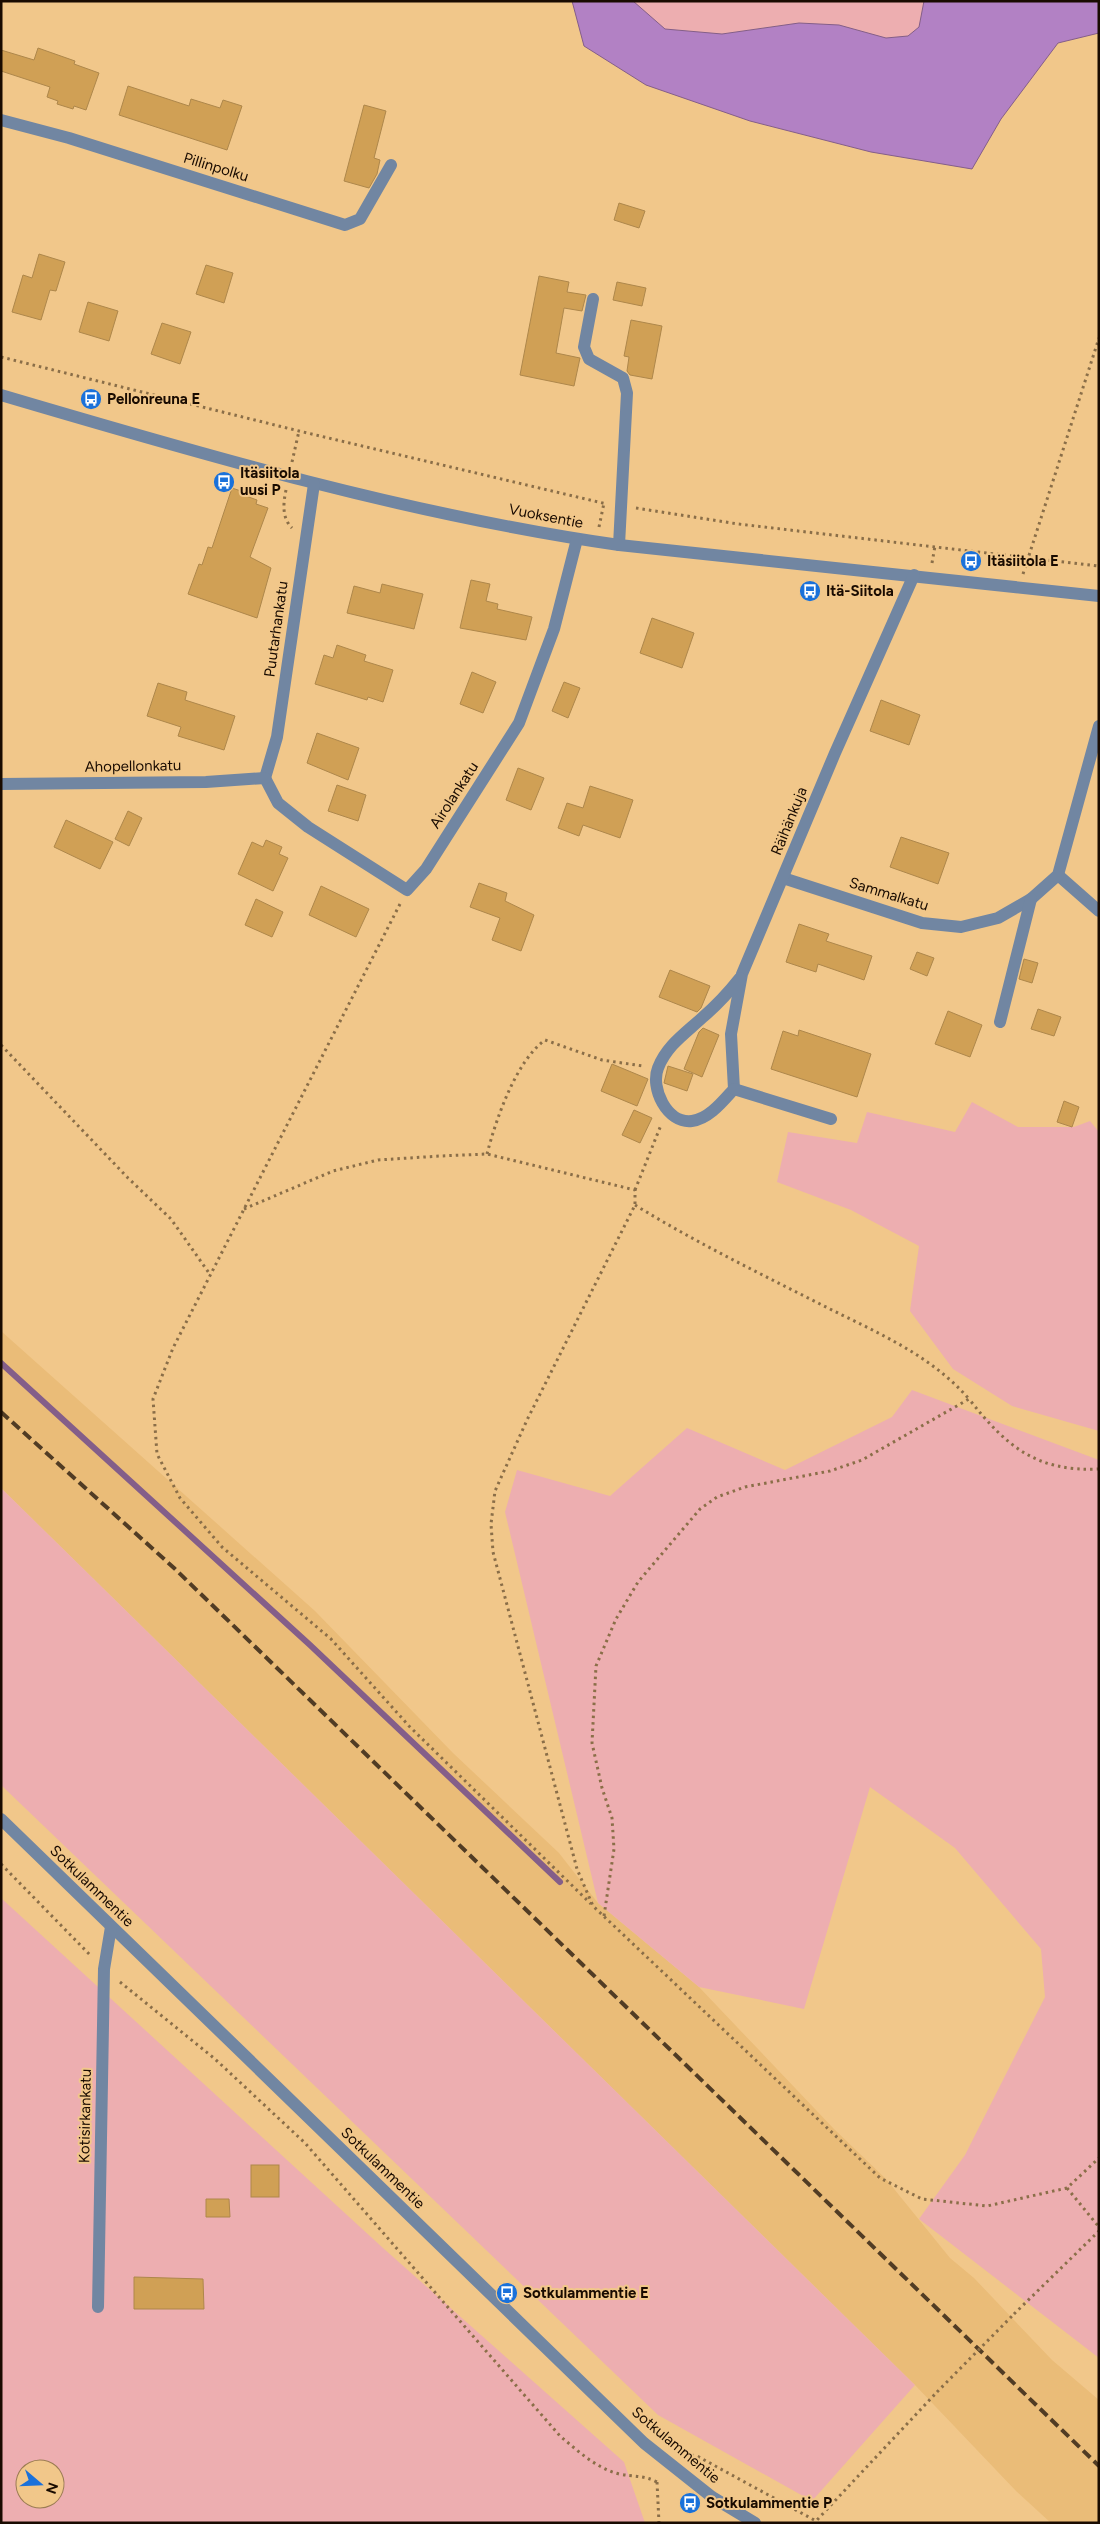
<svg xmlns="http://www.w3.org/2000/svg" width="1100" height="2524" font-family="Figtree,sans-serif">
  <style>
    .built { fill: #eabc78 }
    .green { fill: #edaeb0; fill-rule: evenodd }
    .water { fill: #b281c4; stroke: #845e89 }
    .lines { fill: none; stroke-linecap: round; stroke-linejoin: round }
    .stream { stroke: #845e89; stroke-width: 6 }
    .building { fill: #d0a055; stroke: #ae874b }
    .path { stroke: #8a6e48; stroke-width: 3; stroke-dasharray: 2.5 4; stroke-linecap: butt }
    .minor { stroke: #7186a2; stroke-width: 12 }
    .rail { stroke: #513c24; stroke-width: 4; stroke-dasharray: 10 5; stroke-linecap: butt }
    .path-bridge { stroke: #8a6e48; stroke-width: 3; stroke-dasharray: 2.5 4; stroke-linecap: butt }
    .labels { text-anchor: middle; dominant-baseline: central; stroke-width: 4; stroke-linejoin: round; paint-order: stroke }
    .street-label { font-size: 15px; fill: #190b00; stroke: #f1c78a }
    .poi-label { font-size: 15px; font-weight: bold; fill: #190b00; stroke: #f1c78a; text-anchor: start }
  </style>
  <rect width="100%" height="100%" fill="#f1c78a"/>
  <!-- built -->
  <polygon class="built" points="1,1331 315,1611 453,1753 559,1853 598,1903 699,1987 834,2129 886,2179 950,2258 974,2278 1052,2360 1099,2400 1099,2523 1051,2523 1016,2491 915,2385 1,1488"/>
  <!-- green -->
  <g class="green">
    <polygon points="633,1 924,1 919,27 908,36 886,38 839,25 782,25 722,34 665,29"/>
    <polygon points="972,1102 1018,1127 1074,1127 1090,1121 1099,1132 1099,1431 1012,1406 953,1369 910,1311 919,1246 851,1210 777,1182 788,1132 857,1143 867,1112 955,1132"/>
    <polygon points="912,1390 1099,1460 1099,2358 919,2219 965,2155 1045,1997 1041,1949 955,1848 870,1787 804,2009 699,1987 598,1903 505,1512 517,1470 610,1496 687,1428 785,1470 892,1417"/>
    <polygon points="1,1488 915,2385 812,2501 658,2415 1,1785"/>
    <path d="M1 1898 383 2248 624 2462 645 2523H1ZM25 2469H55V2499H25Z"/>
  </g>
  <!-- water -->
  <polygon class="water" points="572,1 633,1 665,29 722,34 799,23 839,25 886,38 908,36 919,27 924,1 1099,1 1099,33 1058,43 1001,119 972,169 871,152 750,121 646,85 584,46"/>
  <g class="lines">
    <!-- stream -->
    <polyline class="stream" points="1,1363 310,1645 560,1882"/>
  </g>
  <!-- building -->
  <g class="building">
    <polygon points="38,48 75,61 74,64 99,73 86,110 74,106 73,109 57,104 58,101 47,97 50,87 1,71 1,50 34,60"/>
    <polygon points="128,86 189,106 191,99 220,108 223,100 242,106 227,150 119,115"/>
    <polygon points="364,105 386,111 374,158 380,160 377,174 369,188 344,181"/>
    <polygon points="619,203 645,211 639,228 614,220"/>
    <polygon points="39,254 65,262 56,291 50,290 41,320 12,312 23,275 32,278"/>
    <polygon points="206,265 233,273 224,303 196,294"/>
    <polygon points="539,276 569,282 567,292 586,295 582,311 564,308 556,353 580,358 574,386 520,375"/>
    <polygon points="617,282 646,288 642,306 613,300"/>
    <polygon points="88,302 118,311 109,341 79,332"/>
    <polygon points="631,320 662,326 652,379 630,375 627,371 629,357 624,356"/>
    <polygon points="162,323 191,332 180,364 151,354"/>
    <polygon points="232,488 247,493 246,496 257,500 256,504 268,508 250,557 271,568 257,618 188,594 199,564 202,565 208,547 212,548"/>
    <polygon points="471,580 490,584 486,601 498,604 497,609 532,617 526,640 460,628"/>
    <polygon points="382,584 423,594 414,629 347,613 354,586 380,593"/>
    <polygon points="652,618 694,633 682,668 640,653"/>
    <polygon points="337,645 366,655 364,661 393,670 383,702 368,697 367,700 315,684 324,655 333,658"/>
    <polygon points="472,672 496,682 483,713 460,704"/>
    <polygon points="564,682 580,688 568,718 552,711"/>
    <polygon points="158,683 187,692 185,700 235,716 224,750 178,736 181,727 147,716"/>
    <polygon points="881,700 920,715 909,745 870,731"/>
    <polygon points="317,733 359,748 348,780 307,763"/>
    <polygon points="518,768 544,778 531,810 506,800"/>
    <polygon points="337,785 366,795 358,821 328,811"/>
    <polygon points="590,786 633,800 620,838 583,825 579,836 558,828 567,803 583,808"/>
    <polygon points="128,811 142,818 129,846 115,839"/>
    <polygon points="66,820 113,842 100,869 54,847"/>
    <polygon points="901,837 949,853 938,884 890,867"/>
    <polygon points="266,840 282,847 279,854 288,858 273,891 238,874 252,842 263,847"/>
    <polygon points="479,883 507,893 505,901 534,915 521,951 492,940 500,918 470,907"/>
    <polygon points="321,886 369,909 356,937 309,915"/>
    <polygon points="256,899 283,912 272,937 245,925"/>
    <polygon points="799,924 829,934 826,941 872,956 864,980 818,964 816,972 786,962"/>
    <polygon points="917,952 934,958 927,976 910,969"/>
    <polygon points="1024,959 1038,963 1032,983 1019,979"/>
    <polygon points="670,970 710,986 701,1008 697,1012 659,997"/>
    <polygon points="1038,1009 1061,1017 1054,1036 1031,1029"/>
    <polygon points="948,1011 982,1025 970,1057 935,1044"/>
    <polygon points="703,1028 719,1035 702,1077 684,1069 699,1032"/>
    <polygon points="799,1030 871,1054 857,1097 771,1069 783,1031 798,1036"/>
    <polygon points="612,1064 648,1079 637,1106 601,1091"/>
    <polygon points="668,1066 693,1074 687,1091 664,1083"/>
    <polygon points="1064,1101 1079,1107 1072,1127 1057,1122"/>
    <polygon points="634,1110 652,1118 640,1143 622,1135"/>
    <rect x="251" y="2165" width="28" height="32"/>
    <polygon points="206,2199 229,2199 230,2217 206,2217"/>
    <polygon points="134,2277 203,2279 204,2309 134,2309"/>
  </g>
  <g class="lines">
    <!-- path -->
    <g class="path">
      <polyline points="1,357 299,431 607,504"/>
      <polyline points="292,462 299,431"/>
      <path d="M286 490C283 504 282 518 292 528"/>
      <polyline points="636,508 738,524 1099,566"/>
      <polyline points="599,527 604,503"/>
      <polyline points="932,563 935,546"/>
      <polyline points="1023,574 1099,338"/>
      <polyline points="400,904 173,1348 153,1399 157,1454 180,1498 222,1547 331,1639 409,1726 591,1904"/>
      <polyline points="1,1045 128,1178 171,1219 209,1273"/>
      <path d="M487 1154C496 1119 516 1061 545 1040L602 1060 643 1066"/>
      <polyline points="635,1190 661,1125"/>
      <path d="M635 1205C695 1242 757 1272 820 1304 873 1331 929 1353 969 1399"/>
      <polyline points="244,1209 333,1171 378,1160 440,1156 487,1154 635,1190 635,1205 527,1420 495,1491 491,1524 493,1552 577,1869 593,1906 880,2178 922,2199 987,2206 1067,2188 1099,2158"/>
      <polyline points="1,1864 91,1956"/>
      <path d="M604 1916 614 1849 612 1818 602 1788 592 1743 596 1666 616 1619 638 1582 700 1509 717 1497 745 1487 830 1471 862 1460 969 1399C1006 1446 1036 1472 1099 1469"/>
      <path d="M120 1982 215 2059 305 2143 560 2436C578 2451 596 2468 619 2474 634 2477 643 2475 657 2482"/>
      <polyline points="1067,2188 1099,2227"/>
      <polyline points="1014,2314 1099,2231"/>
      <polyline points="685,2454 697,2456 816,2521 937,2392"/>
      <polyline points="657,2482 659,2523"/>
    </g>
    <!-- minor -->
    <g class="minor">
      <polyline points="1,120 69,138 345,225 360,219 391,165"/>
      <polyline points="593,299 584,347 589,359 623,378 627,393 619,545"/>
      <path d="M1 395C204 455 409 515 619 545L1099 596"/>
      <polyline points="265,778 278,803 308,827 407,890 426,869 519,723 554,629 577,539"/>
      <polyline points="265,778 277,737 314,484"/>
      <polyline points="1,784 206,782 265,778"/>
      <polyline points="1058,875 1099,911"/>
      <polyline points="783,878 922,923 961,927 998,918 1031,899 1058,875 1099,726"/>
      <polyline points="1000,1022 1031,899"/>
      <polyline points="734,1089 731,1034 742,974 835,753 914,575"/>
      <path d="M734 1089C723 1101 709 1119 692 1121 667 1124 650 1088 658 1068 667 1045 686 1033 703 1017 717 1005 729 992 740 978"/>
      <polyline points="734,1089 831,1119"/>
      <polyline points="1,1819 644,2443 712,2497 755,2523"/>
      <polyline points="98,2307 104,1969 111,1927"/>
    </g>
    <!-- rail -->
    <polyline class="rail" points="1,1412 174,1568 1099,2466"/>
    <!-- path-bridge -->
    <polyline class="path-bridge" points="937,2392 1014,2314"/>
  </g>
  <!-- icons -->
  <defs>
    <g id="bus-disc" transform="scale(1.125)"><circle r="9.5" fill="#1a71da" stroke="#f1c78a"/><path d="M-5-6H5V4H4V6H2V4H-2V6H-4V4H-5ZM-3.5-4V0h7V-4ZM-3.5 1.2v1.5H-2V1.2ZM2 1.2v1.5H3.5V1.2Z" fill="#fff"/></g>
  </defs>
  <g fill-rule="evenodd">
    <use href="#bus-disc" x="91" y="399"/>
    <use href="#bus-disc" x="224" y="482"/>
    <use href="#bus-disc" x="971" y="561"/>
    <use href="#bus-disc" x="810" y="591"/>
    <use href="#bus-disc" x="507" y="2293"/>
    <use href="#bus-disc" x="690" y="2503"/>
  </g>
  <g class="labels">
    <!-- street labels -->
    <g class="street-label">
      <text transform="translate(216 167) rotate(17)">Pillinpolku</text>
      <text transform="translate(546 516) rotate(11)">Vuoksentie</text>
      <text transform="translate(276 629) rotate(-82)">Puutarhankatu</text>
      <text transform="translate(133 766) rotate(-1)">Ahopellonkatu</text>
      <text transform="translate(454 795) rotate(-57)">Airolankatu</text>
      <text transform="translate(789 821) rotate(-68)">Räihänkuja</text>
      <text transform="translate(889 894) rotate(17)">Sammalkatu</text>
      <text transform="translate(92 1886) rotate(44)">Sotkulammentie</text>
      <text transform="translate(85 2116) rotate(-89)">Kotisirkankatu</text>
      <text transform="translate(383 2168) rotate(44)">Sotkulammentie</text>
      <text transform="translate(676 2445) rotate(40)">Sotkulammentie</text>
    </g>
    <!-- poi labels -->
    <g class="poi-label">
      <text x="107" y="399">Pellonreuna E</text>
      <text x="240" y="473">Itäsiitola<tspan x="240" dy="17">uusi P</tspan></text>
      <text x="987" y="561">Itäsiitola E</text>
      <text x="826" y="591">Itä-Siitola</text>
      <text x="523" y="2293">Sotkulammentie E</text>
      <text x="706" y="2503">Sotkulammentie P</text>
    </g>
  </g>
  <!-- border -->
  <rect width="1100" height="2524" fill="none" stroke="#190b00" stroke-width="5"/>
  <!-- north arrow -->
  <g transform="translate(40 2484) rotate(109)"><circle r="24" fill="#f1c78a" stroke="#9b7c53"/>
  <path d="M0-4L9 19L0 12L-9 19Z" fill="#1a71da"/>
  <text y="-8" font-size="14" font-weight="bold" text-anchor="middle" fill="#190b00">N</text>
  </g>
</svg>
